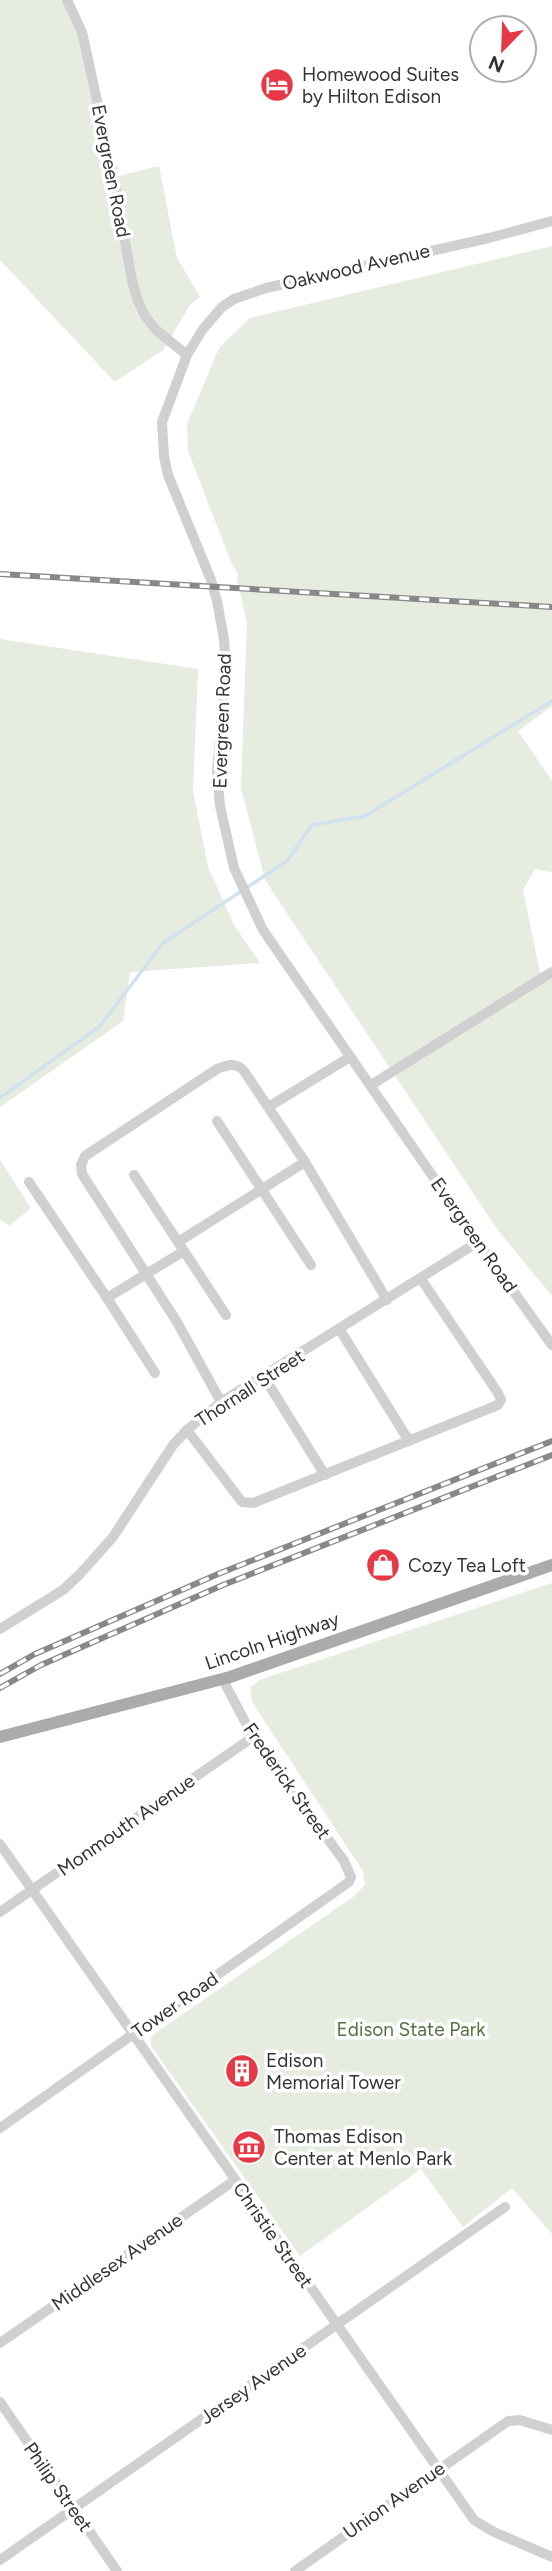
<svg xmlns="http://www.w3.org/2000/svg" width="552" height="2571" font-family="Figtree,sans-serif">
  <style>
    .green { fill: #e6ecdf }
    .lines { fill: none; stroke-linecap: round; stroke-linejoin: round }
    .stream { stroke: #cfe2ee; stroke-width: 3.5 }
    .minor { stroke: #d0d0d0; stroke-width: 10 }
    .major { stroke: #ababab; stroke-width: 12 }
    .rail-casing { stroke: #888; stroke-width: 6 }
    .rail { stroke: #fff; stroke-width: 3.5; stroke-dasharray: 10; stroke-linecap: butt }
    .labels { text-anchor: middle; dominant-baseline: central; stroke-width: 7; stroke-linejoin: round; paint-order: stroke }
    .poi-label { font-size: 19px; fill: #333; stroke: #fff; text-anchor: start }
    .street-label { font-size: 19px; fill: #333; stroke: #fff }
    .park-label { font-size: 19px; fill: #56703f; stroke: #fff }
  </style>
  <rect width="100%" height="100%" fill="#fff"/>
  <!-- green -->
  <g class="green">
    <polygon points="0,0 65,0 82,31 115,177 159,166 177,258 200,297 190,305 163,350 115,382 0,260"/>
    <polygon points="552,246 552,706 518,731 552,781 552,872 535,869 523,890 541,977 552,974 552,1296 497,1229 265,880 241,788 247,624 237,579 238,574 231,562 188,451 187,424 219,348 250,318"/>
    <polygon points="0,639 198,669 193,791 208,867 234,925 260,963 130,972 123,1021 0,1107"/>
    <polygon points="0,1160 31,1208 9,1226 0,1219"/>
    <polygon points="552,1583 552,2234 512,2188 463,2227 421,2169 300,2256 151,2046 151,2038 154,2034 353,1897 365,1885 363,1871 252,1702 250,1688 259,1680"/>
  </g>
  <g class="lines">
    <!-- stream -->
    <polyline class="stream" points="0,1098 100,1026 163,943 287,861 312,825 365,816 552,701"/>
    <!-- minor -->
    <g class="minor">
      <polyline points="67,0 82,32 114,178 132,281 138,301 145,316 156,330 187,355"/>
      <polyline points="552,221 489,238 266,288 234,299 222,307 203,329 187,355 162,422 164,456 168,475 211,580 217,601 224,639 226,671 217,771 220,806 234,868 263,930 478,1242 552,1345"/>
      <polyline points="371,1085 552,972"/>
      <polyline points="270,1106 350,1057"/>
      <polyline points="217,1121 311,1265"/>
      <polyline points="134,1175 226,1315"/>
      <polyline points="29,1182 107,1298"/>
      <polyline points="178,1242 305,1162"/>
      <polyline points="340,1330 409,1441"/>
      <polyline points="155,1373 107,1298 184,1251"/>
      <polyline points="264,1377 325,1475"/>
      <path d="M221 1402 177 1322 82 1174 81 1165 85 1156 217 1069C228 1065 236 1062 244 1071L305 1162 387 1300"/>
      <polyline points="187,1430 242,1502 253,1503 498,1405 501,1400 498,1393 421,1279"/>
      <polyline points="0,1629 63,1590 80,1574 113,1537 173,1445 187,1430 221,1402 478,1242"/>
      <polyline points="0,1844 474,2520 494,2532 552,2557"/>
      <polyline points="0,1912 253,1737"/>
      <polyline points="0,2128 349,1882 351,1877 344,1861 253,1737 223,1680"/>
      <polyline points="0,2343 235,2180"/>
      <polyline points="0,2402 117,2571"/>
      <polyline points="0,2560 505,2207"/>
      <polyline points="295,2571 508,2421 520,2420 552,2430"/>
    </g>
    <!-- major -->
    <polyline class="major" points="0,1737 230,1677 552,1565"/>
    <!-- rail casing -->
    <g class="rail-casing">
      <g id="rail">
        <polyline points="0,574 552,607"/>
        <polyline points="0,1674 35,1654 218,1574 552,1441"/>
        <polyline points="0,1688 41,1665 223,1585 552,1455"/>
      </g>
    </g>
    <!-- rail -->
    <use href="#rail" class="rail"/>
  </g>
  <!-- icons -->
  <defs>
    <g id="hotel-disc" transform="scale(1.75)"><circle r="9.5" fill="#e63946" stroke="#fff"/><path d="M-6-4.5h1.5V1H6V5H4.5V3h-9V5H-6ZM-4 0a1.8 1.8 0 1 1 3.6 0ZM.5 0V-2.5h3Q6-2.5 6 0Z" fill="#fff"/></g>
    <g id="shop-disc" transform="scale(1.75)"><circle r="9.5" fill="#e63946" stroke="#fff"/><path d="M-5-2.5h2.3a2.7 3.5 0 0 1 5.4 0H5L5.5 6h-11ZM-1.5-2.5h3a1.5 2.3 0 0 0-3 0Z" fill="#fff"/></g>
    <g id="building-disc" transform="scale(1.75)"><circle r="9.5" fill="#e63946" stroke="#fff"/><path d="M-4-6H4V6H1V3H-1V6H-4ZM-2.5-4.3h1.7v1.8h-1.7ZM.8-4.3h1.7v1.8H.8ZM-2.5-1h1.7V.8h-1.7ZM.8-1h1.7V.8H.8Z" fill="#fff"/></g>
    <g id="museum-disc" transform="scale(1.75)"><circle r="9.5" fill="#e63946" stroke="#fff"/><path d="M0-6L6-3V-2H-6V-3ZM-5-1h2V3h-2ZM-1-1h2V3h-2ZM3-1h2V3H3ZM-6 4H6V6H-6Z" fill="#fff"/></g>
  </defs>
  <g fill-rule="evenodd">
    <use href="#hotel-disc" x="277" y="85"/>
    <use href="#shop-disc" x="383" y="1565"/>
    <use href="#building-disc" x="242" y="2071"/>
    <use href="#museum-disc" x="249" y="2147"/>
  </g>
  <g class="labels">
    <!-- poi labels -->
    <g class="poi-label">
      <text x="302" y="74">Homewood Suites<tspan x="302" dy="22">by Hilton Edison</tspan></text>
      <text x="408" y="1565">Cozy Tea Loft</text>
      <text x="266" y="2060">Edison<tspan x="266" dy="22">Memorial Tower</tspan></text>
      <text x="274" y="2136">Thomas Edison<tspan x="274" dy="22">Center at Menlo Park</tspan></text>
    </g>
    <!-- street labels -->
    <g class="street-label">
      <text transform="translate(111 171) rotate(79)">Evergreen Road</text>
      <text transform="translate(356 267) rotate(-13)">Oakwood Avenue</text>
      <text transform="translate(222 721) rotate(-88)">Evergreen Road</text>
      <text transform="translate(474 1235) rotate(55)">Evergreen Road</text>
      <text transform="translate(250 1388) rotate(-33)">Thornall Street</text>
      <text transform="translate(272 1641) rotate(-19)">Lincoln Highway</text>
      <text transform="translate(287 1781) rotate(55)">Frederick Street</text>
      <text transform="translate(126 1825) rotate(-35)">Monmouth Avenue</text>
      <text transform="translate(175 2005) rotate(-35)">Tower Road</text>
      <text transform="translate(273 2235) rotate(55)">Christie Street</text>
      <text transform="translate(117 2262) rotate(-35)">Middlesex Avenue</text>
      <text transform="translate(253 2384) rotate(-35)">Jersey Avenue</text>
      <text transform="translate(58 2487) rotate(55)">Philip Street</text>
      <text transform="translate(394 2500) rotate(-35)">Union Avenue</text>
    </g>
    <!-- park labels -->
    <g class="park-label">
      <text x="411" y="2029">Edison State Park</text>
    </g>
  </g>
  <!-- north arrow -->
  <g transform="translate(503 49) rotate(203)"><circle r="33" fill="#ffffff" stroke="#adadad" stroke-width="2"/>
  <path d="M0-5L12 26L0 18L-12 26Z" fill="#e63946"/>
  <text y="-10" font-size="19" font-weight="bold" text-anchor="middle" fill="#333333">N</text>
  </g>
</svg>
